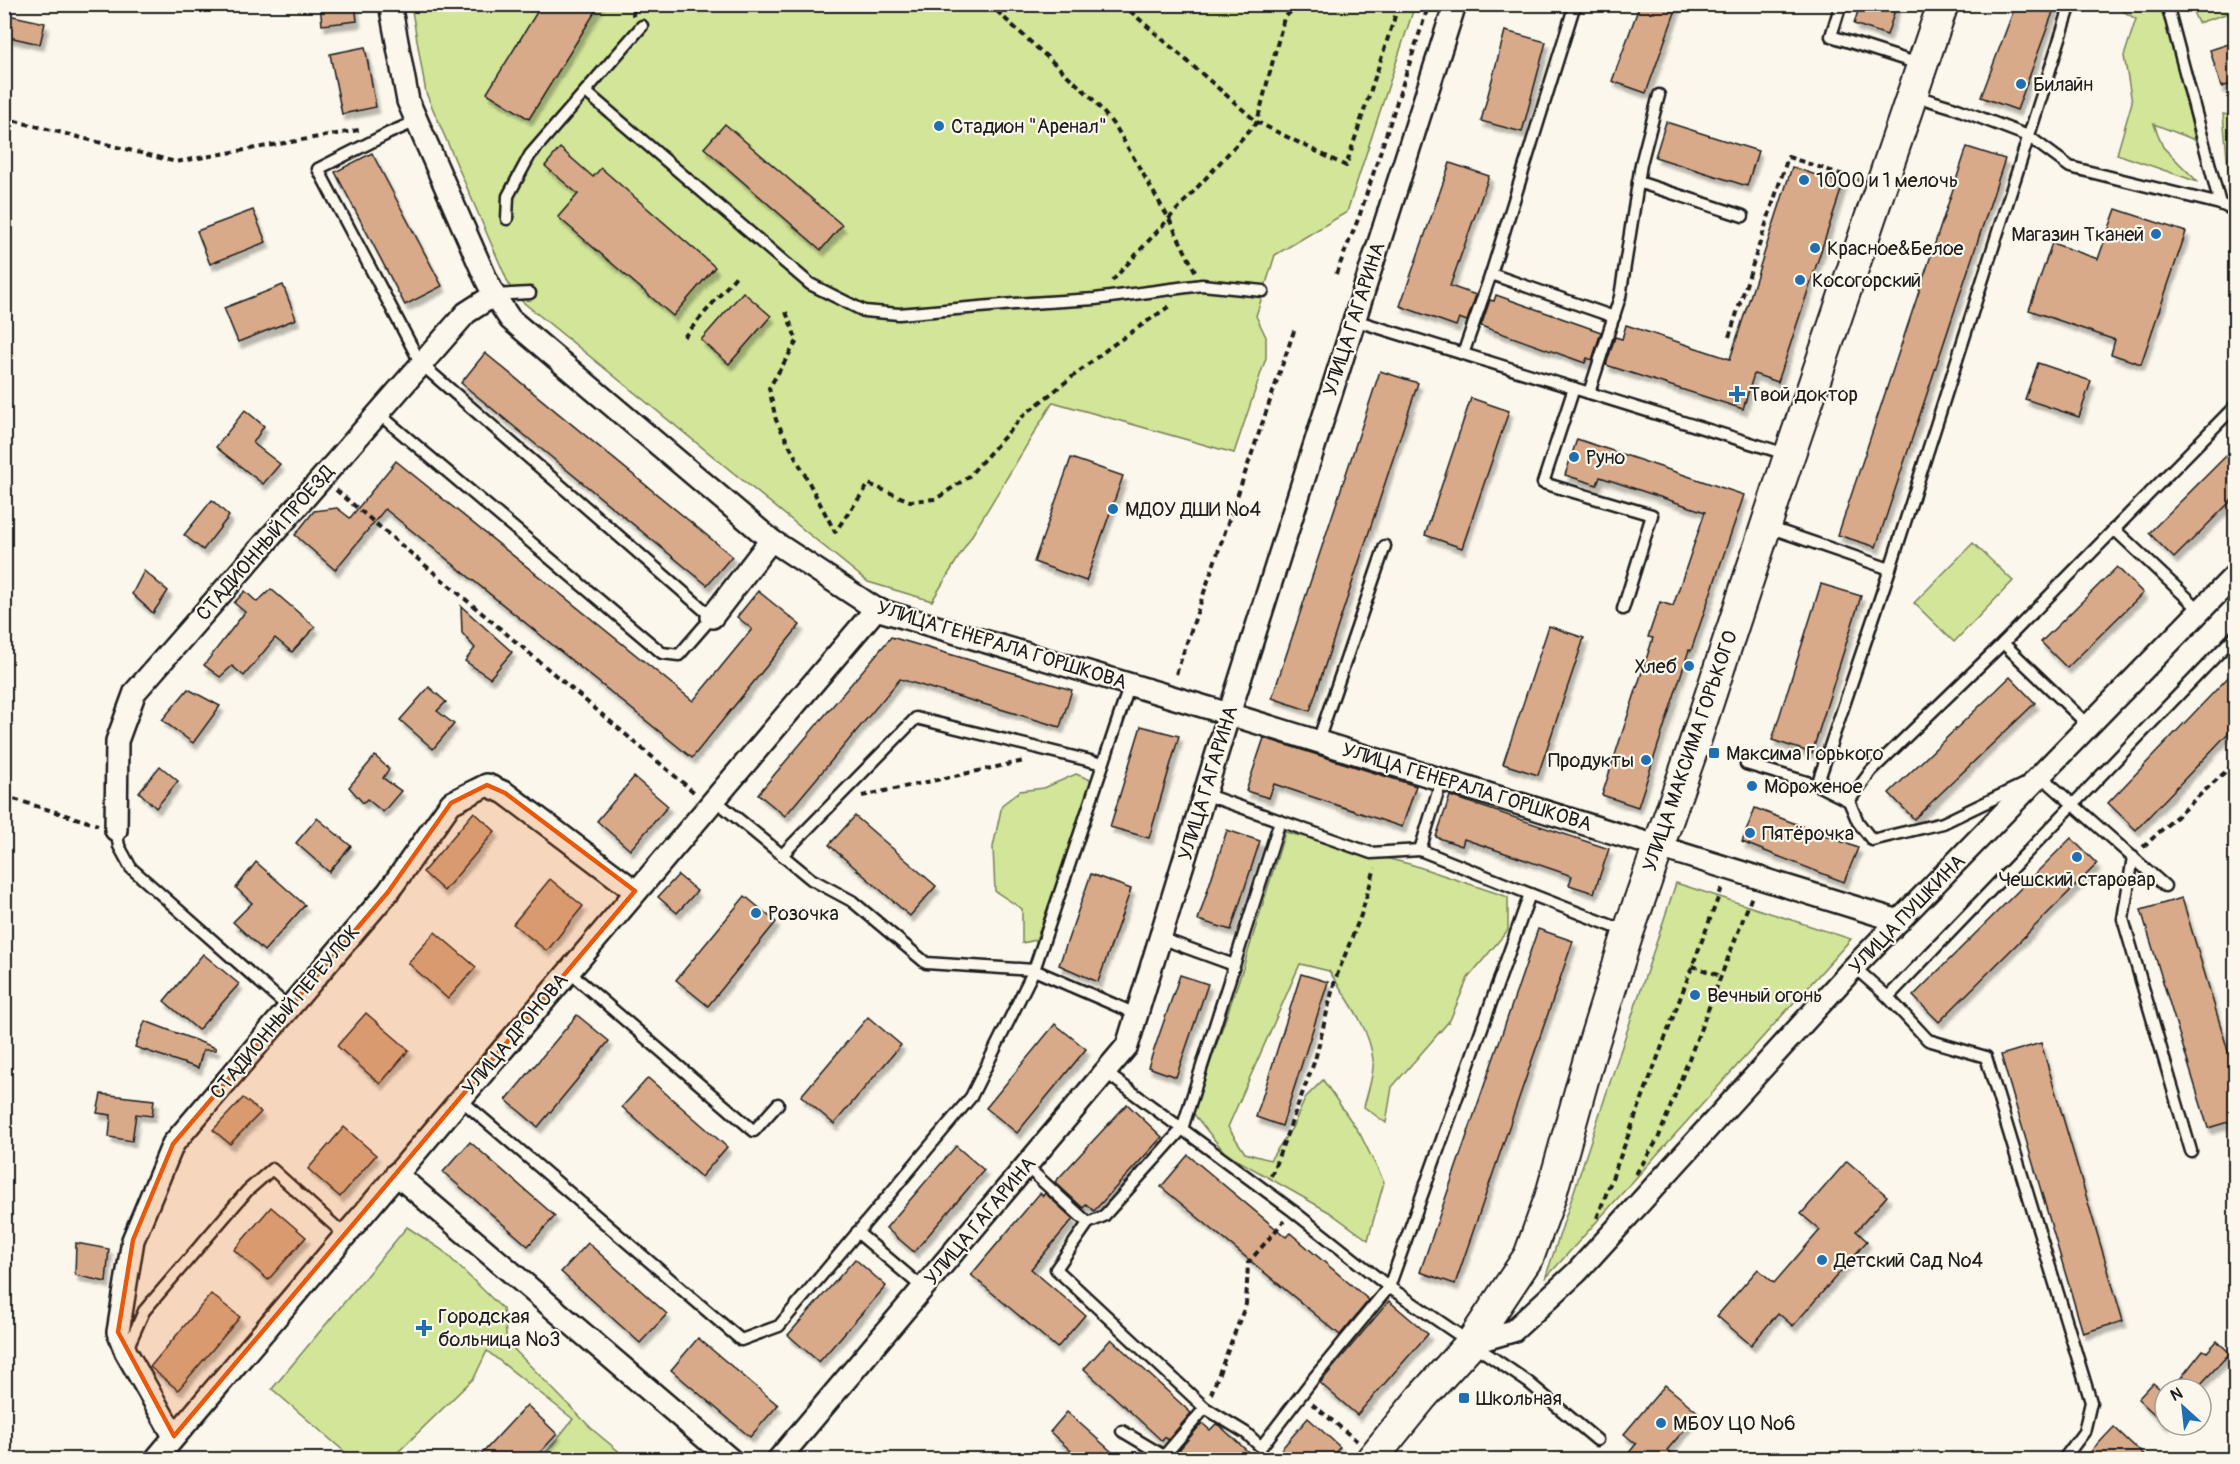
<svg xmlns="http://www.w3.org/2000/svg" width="2240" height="1464" font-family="Pangolin,sans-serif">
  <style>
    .green { fill: #d2e599; stroke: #77805a; stroke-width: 1.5 }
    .building { fill: #d8aa8a; stroke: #1c1c1c; stroke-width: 1.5; filter: url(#shadow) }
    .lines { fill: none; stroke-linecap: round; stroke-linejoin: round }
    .lane-casing { stroke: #1c1c1c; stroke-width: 15 }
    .street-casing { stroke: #1c1c1c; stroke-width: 26 }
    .secondary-casing { stroke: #1c1c1c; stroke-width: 34 }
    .path { stroke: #1c1c1c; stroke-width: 4; stroke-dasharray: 6 4.5; stroke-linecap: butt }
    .lane { stroke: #fbf7ec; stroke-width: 10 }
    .street { stroke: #fbf7ec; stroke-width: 21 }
    .secondary { stroke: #fbf7ec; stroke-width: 30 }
    .marked { fill: #e8590c; fill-opacity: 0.2; stroke: #e8590c; stroke-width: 4.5; stroke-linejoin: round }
    .poi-dot { fill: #1f6fb2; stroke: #fbf7ec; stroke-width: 2 }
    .labels { text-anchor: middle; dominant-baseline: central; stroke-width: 4.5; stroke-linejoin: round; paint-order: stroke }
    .poi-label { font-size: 20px; fill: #1c1c1c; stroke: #fbf7ec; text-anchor: start }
    .street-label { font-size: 20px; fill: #1c1c1c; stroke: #fbf7ec }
  </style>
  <defs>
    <filter id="shadow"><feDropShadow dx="3.5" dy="6" stdDeviation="1.5" flood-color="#0004"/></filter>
  </defs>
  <rect width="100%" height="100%" fill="#fbf7ec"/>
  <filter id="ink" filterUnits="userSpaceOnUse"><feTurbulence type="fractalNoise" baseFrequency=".0167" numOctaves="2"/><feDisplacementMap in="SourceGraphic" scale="12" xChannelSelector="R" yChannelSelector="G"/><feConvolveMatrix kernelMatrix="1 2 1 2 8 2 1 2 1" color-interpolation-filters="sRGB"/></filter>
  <g filter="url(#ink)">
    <!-- green -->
    <g class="green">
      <polygon points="2117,4 2165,5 2195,140 2154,124 2163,147 2198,182 2117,154 2132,102 2124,56 2136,19 2116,7"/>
      <polygon points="411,5 1415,5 1347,212 1275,255 1256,316 1266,337 1266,358 1234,453 1053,402 932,601 868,582 513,294 426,93"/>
      <polygon points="2190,5 2235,5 2235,11 2198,23"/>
      <polygon points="2223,114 2235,116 2235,192 2230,190"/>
      <polygon points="1973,543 2013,581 1954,642 1914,603"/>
      <polygon points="1076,774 1093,781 1036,940 1022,943 1022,909 995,891 993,847 1002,805 1020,791 1044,788"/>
      <path d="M1285 832 1413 865 1508 897V930L1468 978 1450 1020 1392 1087 1386 1123 1364 1107C1367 1094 1375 1072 1373 1060 1370 1028 1346 997 1329 971L1300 964 1228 1127 1245 1153 1270 1160 1292 1128 1306 1097 1323 1080 1360 1134 1384 1182 1368 1240 1329 1212 1225 1153 1193 1113 1243 968Z"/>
      <polygon points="1676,883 1851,939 1545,1279"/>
      <polygon points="407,1227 442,1250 503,1309 507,1342 593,1430 628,1459 541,1459 573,1419 487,1351 474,1378 391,1459 353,1459 272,1389"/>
    </g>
    <!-- building -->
    <g class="building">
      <polygon points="320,4 355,4 357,21 322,25"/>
      <polygon points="542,4 600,4 529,119 487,93"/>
      <polygon points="1640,4 1678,4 1646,93 1612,81"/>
      <polygon points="1860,4 1897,4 1887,35 1854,24"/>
      <polygon points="2016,4 2056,4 2017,110 1981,97"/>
      <polygon points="4,14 45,23 40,44 4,36"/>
      <polygon points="1505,31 1546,42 1522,132 1481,121"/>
      <polygon points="2235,42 2235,83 2221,87 2210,50"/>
      <polygon points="365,47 376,107 342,114 330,54"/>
      <polygon points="1666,122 1758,151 1747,186 1655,157"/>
      <polygon points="725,124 842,225 821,250 704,148"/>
      <polygon points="1967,147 2005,159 1876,547 1838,535"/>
      <polygon points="560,148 593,177 601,168 715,267 673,316 558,217 578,194 545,166"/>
      <polygon points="372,153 442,286 405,305 335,172"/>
      <polygon points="1450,163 1489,176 1450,286 1476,295 1467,321 1459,318 1456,326 1400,306"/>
      <polygon points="1792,167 1843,184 1778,382 1754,374 1743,409 1606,365 1615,337 1622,339 1626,325 1730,359"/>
      <polygon points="2116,209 2186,232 2141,364 2111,354 2115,340 2029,310 2052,243 2098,259"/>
      <polygon points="253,210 266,242 210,264 197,231"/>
      <polygon points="283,285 296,319 238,342 224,308"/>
      <polygon points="743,292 771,316 729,364 701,340"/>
      <polygon points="1496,295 1601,332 1592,360 1587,358 1585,363 1481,326 1490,300 1494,301"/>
      <polygon points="485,353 732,556 707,585 461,383"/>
      <polygon points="2038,363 2091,381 2079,417 2025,399"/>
      <polygon points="1380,371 1418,383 1310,711 1272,698"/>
      <polygon points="1471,398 1509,411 1462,548 1425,535"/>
      <polygon points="245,410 264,426 253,443 280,464 263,484 216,447"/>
      <polygon points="1577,439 1744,495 1691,651 1689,650 1638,807 1602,795 1653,638 1648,637 1660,602 1673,606 1705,512 1600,477 1597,485 1565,475"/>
      <polygon points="2235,447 2235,497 2174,558 2149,533"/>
      <polygon points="1071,458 1123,476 1086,581 1034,562"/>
      <polygon points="396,461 693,701 752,629 737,617 758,591 800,625 692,758 385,509 335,570 295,535 314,511 337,508 350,518"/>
      <polygon points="212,500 229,516 203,550 184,535"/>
      <polygon points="2117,567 2143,593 2067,668 2041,642"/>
      <polygon points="144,571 168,591 153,613 132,594"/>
      <polygon points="1821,584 1861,596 1812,753 1772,740"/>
      <polygon points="271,589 315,627 292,652 275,638 244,676 232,666 220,677 204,665 245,612 234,603 245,591 257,602"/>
      <polygon points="461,606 512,652 490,678 465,661 475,648 462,633"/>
      <polygon points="1549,626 1584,638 1538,775 1503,764"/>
      <polygon points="891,637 1072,690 1060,727 900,679 785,816 758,794"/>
      <polygon points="2235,670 2235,726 2136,830 2108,803"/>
      <polygon points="2010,677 2035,703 1914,819 1889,793"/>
      <polygon points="429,687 446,702 437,711 454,724 433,749 400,720"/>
      <polygon points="188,689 220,706 193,743 162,720"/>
      <polygon points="1141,726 1179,736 1149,838 1110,827"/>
      <polygon points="1264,738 1416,786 1402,827 1274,784 1269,798 1246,791"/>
      <polygon points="375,756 389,769 383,778 401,791 383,812 367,799 363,803 349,787"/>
      <polygon points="160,766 178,781 156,808 139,792"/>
      <polygon points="634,777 668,806 630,850 597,821"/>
      <polygon points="1450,796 1609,849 1594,893 1569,885 1572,876 1464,839 1462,846 1436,837"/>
      <polygon points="1755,808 1858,848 1844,882 1742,842"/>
      <polygon points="474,812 495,831 444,891 423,872"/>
      <polygon points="855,816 936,886 910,916 829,845"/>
      <polygon points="317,818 351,846 329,872 296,843"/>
      <polygon points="1227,830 1260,841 1231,930 1198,920"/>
      <polygon points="2071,838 2097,864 1939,1022 1913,996"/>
      <polygon points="256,862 305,905 264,951 233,922 252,903 236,888"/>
      <polygon points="1091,874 1131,889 1098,982 1059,965"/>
      <polygon points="678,875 697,891 677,913 658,897"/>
      <polygon points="550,879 583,906 547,951 513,924"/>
      <polygon points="745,896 776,922 708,1006 676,980"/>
      <polygon points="2182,898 2235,1074 2235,1120 2208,1128 2141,910"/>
      <polygon points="1538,929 1573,941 1455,1284 1420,1272"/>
      <polygon points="435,932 476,967 448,999 408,963"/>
      <polygon points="203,954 239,984 198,1030 164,1001"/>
      <polygon points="1301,974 1328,982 1282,1126 1256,1117"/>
      <polygon points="1180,975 1208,984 1176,1077 1148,1067"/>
      <polygon points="366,1013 409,1050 380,1084 337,1046"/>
      <polygon points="577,1015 609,1041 538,1127 506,1100"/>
      <polygon points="868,1017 901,1045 834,1124 801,1096"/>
      <polygon points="145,1021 216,1048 216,1050 203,1050 198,1068 135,1047"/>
      <polygon points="1055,1024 1086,1049 1017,1133 986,1108"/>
      <polygon points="2041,1043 2123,1321 2083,1333 2001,1055"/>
      <polygon points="648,1078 727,1147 701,1177 622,1107"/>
      <polygon points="101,1094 154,1100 152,1116 136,1114 132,1141 109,1137 111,1115 97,1113"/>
      <polygon points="243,1098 261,1112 230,1144 213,1130"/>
      <polygon points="1127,1104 1162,1137 1094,1211 1086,1204 1083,1208 1055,1182"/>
      <polygon points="344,1127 376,1155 340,1197 308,1169"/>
      <polygon points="470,1142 555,1216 528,1246 443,1172"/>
      <polygon points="956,1146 984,1170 914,1252 886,1228"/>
      <polygon points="1188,1155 1286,1237 1290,1233 1369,1300 1340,1335 1161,1187"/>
      <polygon points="1847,1161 1887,1196 1856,1231 1867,1241 1793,1326 1778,1313 1751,1345 1717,1316 1758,1269 1774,1283 1820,1230 1801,1214"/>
      <polygon points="1040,1193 1043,1196 1045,1193 1073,1219 1031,1269 1085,1315 1057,1348 971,1275"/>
      <polygon points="271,1207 306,1237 268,1280 234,1250"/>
      <polygon points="76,1243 109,1249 106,1282 75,1275"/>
      <polygon points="588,1243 667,1314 640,1343 561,1272"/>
      <polygon points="855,1259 886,1286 819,1362 788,1335"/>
      <polygon points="211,1294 240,1317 178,1390 150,1367"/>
      <polygon points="1389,1301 1428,1334 1357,1415 1320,1383"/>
      <polygon points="698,1338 778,1405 750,1437 671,1370"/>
      <polygon points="1111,1339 1191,1413 1168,1440 1165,1437 1162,1441 1084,1369"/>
      <polygon points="2217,1341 2230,1353 2196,1389 2172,1389 2203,1350 2207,1352"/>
      <polygon points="2153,1383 2165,1393 2165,1424 2138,1399"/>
      <polygon points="1665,1385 1699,1413 1667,1450 1678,1460 1623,1460 1636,1444 1624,1434"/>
      <polygon points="527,1405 557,1434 533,1460 476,1460"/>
      <polygon points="1067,1412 1121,1460 1081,1460 1050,1432"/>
      <polygon points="1308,1418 1340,1447 1329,1460 1272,1460"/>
      <polygon points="1202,1423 1210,1430 1216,1424 1220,1426 1257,1460 1190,1460 1179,1450"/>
      <polygon points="2114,1427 2149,1460 2083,1460"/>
    </g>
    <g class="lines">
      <!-- lane casing -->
      <g class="lane-casing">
        <g id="lane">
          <polyline points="1841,4 1831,36 1922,65"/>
          <polyline points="2167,4 2220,204"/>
          <polyline points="586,92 810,284 864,311 899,314 1014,304 1095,299 1202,285 1263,291"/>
          <polyline points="1912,95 1955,108 2028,136 2070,167 2220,204 2236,211"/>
          <polyline points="1638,182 1743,216"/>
          <polyline points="507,219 508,196 530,155 642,26"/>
          <polyline points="1491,274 1575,4"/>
          <polyline points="494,295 530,293"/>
          <polyline points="1354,320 1786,454"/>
          <polyline points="1463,354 1491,274 1614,317"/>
          <polyline points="1574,388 1543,483 1652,515 1623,609"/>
          <polyline points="1589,393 1620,297 1641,164 1659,95"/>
          <polyline points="379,414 662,653 679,655 712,617 421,364 318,169 389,133 417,121"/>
          <polyline points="1768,527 1890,569"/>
          <polyline points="2114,529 2200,610"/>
          <polyline points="2003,643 2089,726"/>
          <polyline points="1318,741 1385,546"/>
          <polyline points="1746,764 1817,785 1849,801 1858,822 1872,840 1943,823 2022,785"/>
          <polyline points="2037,778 2041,776 2165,886"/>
          <polyline points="1442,779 1420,850 1530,894"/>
          <polyline points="1817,785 1890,569 2071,4"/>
          <polyline points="1204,794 1371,853 1420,850"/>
          <polyline points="714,799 811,879 852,901 926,963 1034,970 1136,1014"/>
          <polyline points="1849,801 1871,771 2003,643 2236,405"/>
          <polyline points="116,830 119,846 131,868 288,1007"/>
          <polyline points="782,855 916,718 1103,764"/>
          <polyline points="2133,857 2123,919 2191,1151"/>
          <polyline points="1160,938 1234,965"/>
          <polyline points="1854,967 1888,997 2236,635"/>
          <polyline points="568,971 754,1131 778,1104"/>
          <polyline points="1888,997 1928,1040 1986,1057 2091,1402 2084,1432 2063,1460"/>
          <polyline points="1105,1072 1293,1211 1389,1287 1528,1382 1597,1440"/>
          <polyline points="460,1099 741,1340 779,1326 971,1097 1034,970 1130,684"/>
          <polyline points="1026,1166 1088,1223 1056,1269 1205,1408 1246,1433 1261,1447 1314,1378 1389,1287 1530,894 1625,931"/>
          <polyline points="1088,1223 1104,1216 1182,1129 1280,821"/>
          <polyline points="857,1232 923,1288"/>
          <polyline points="127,1349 144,1311 247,1191 272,1169 345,1235"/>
          <polyline points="1122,1431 1164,1456"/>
          <polyline points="1169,1460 1164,1456 1205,1408"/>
        </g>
      </g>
      <!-- street casing -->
      <g class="street-casing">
        <g id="street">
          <polyline points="390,4 408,101 486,279 494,295 510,319 771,540 876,609 1229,714 1899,921"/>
          <polyline points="712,617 771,540"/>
          <polyline points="116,830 117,741 135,692 466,313 494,295"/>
          <polyline points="396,1174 731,1460"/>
          <polyline points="1471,1343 1513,1331 1577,1272 1854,967 2236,574"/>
          <polyline points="174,1436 126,1352 118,1332 133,1240 173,1144 388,892 451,803 487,785 505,793 635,891"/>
          <polyline points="155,1460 876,609"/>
          <polyline points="778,1460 1127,1046 1229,714 1455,4"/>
        </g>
      </g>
      <!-- secondary casing -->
      <g class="secondary-casing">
        <polyline id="secondary" points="1371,1460 1422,1397 1471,1343 1529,1256 1550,1198 1592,1048 1628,933 1694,745 1781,480 1943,4"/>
      </g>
      <!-- path -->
      <g class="path">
        <polyline points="989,4 1091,97 1117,129 1169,219 1195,271"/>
        <polyline points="1122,4 1257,122 1346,166 1399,4"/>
        <polyline points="633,16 634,4"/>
        <polyline points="4,118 176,162 359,130"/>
        <polyline points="1336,274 1359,217 1429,4"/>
        <polyline points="1112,281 1257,122 1284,18 1299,4"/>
        <polyline points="786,312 797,341 769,388 776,420 835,532 869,484 910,501 936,499 968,477 1024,415 1110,347 1171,305"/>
        <polyline points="684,337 737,275"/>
        <polyline points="1729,337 1788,157 1859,180"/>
        <polyline points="336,490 695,793"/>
        <polyline points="1176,674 1295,328"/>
        <polyline points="4,796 98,825"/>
        <polyline points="862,796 1024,761"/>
        <polyline points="2143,847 2236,762"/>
        <polyline points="1692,966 1721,976"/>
        <polyline points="1636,1174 1658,1139 1752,896"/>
        <polyline points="1271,1176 1315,1060 1335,980 1361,915 1375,868"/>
        <polyline points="1597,1218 1723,885"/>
        <polyline points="1211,1394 1246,1304 1248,1263 1284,1221"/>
        <polyline points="1312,1404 1357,1441"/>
      </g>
      <!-- lane -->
      <use href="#lane" class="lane"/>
      <!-- street -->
      <use href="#street" class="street"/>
      <!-- secondary -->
      <use href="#secondary" class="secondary"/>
    </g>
  </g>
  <!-- marked area -->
  <path class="marked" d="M487 785 505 793 635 891 174 1436 118 1332 133 1240 173 1144 388 892 451 803Z"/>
  <!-- markers -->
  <g class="poi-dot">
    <circle cx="2021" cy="84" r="6"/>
    <circle cx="939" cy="126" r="6"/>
    <circle cx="1804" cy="180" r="6"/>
    <circle cx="2156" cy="234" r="6"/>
    <circle cx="1815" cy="248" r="6"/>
    <circle cx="1800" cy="280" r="6"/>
    <path d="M1734 385h6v6h6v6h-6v6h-6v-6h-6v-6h6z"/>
    <circle cx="1574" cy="457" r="6"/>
    <circle cx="1113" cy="509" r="6"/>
    <circle cx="1689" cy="666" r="6"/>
    <rect x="1708" y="747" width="12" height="12" rx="3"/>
    <circle cx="1646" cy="760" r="6"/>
    <circle cx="1752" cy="786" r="6"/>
    <circle cx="1750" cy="833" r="6"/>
    <circle cx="2077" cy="857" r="6"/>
    <circle cx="756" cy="913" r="6"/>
    <circle cx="1695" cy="995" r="6"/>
    <circle cx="1822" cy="1260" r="6"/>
    <path d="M421 1319h6v6h6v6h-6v6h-6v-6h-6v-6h6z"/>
    <rect x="1458" y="1392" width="12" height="12" rx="3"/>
    <circle cx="1661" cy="1423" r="6"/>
  </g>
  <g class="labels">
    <!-- poi labels -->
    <g class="poi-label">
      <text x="2033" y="84">Билайн</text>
      <text x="951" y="126">Стадион "Аренал"</text>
      <text x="1816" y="180">1000 и 1 мелочь</text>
      <text x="2144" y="234" text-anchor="end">Магазин Тканей</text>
      <text x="1827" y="248">Красное&amp;Белое</text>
      <text x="1812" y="280">Косогорский</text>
      <text x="1749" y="394">Твой доктор</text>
      <text x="1586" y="457">Руно</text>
      <text x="1125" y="509">МДОУ ДШИ №4</text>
      <text x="1677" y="666" text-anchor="end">Хлеб</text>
      <text x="1726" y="753">Максима Горького</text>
      <text x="1634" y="760" text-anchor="end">Продукты</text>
      <text x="1764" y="786">Мороженое</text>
      <text x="1762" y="833">Пятёрочка</text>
      <text x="2077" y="879" text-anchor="middle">Чешский старовар</text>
      <text x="768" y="913">Розочка</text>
      <text x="1707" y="995">Вечный огонь</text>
      <text x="1834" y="1260">Детский Сад №4</text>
      <text x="438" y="1316">Городская<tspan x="438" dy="23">больница №3</tspan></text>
      <text x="1476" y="1398">Школьная</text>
      <text x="1673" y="1423">МБОУ ЦО №6</text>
    </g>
    <!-- street labels -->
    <g class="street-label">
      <text transform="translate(1354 319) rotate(-72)">УЛИЦА ГАГАРИНА</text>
      <text transform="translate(265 543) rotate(-49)">СТАДИОННЫЙ ПРОЕЗД</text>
      <text transform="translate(1002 645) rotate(17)">УЛИЦА ГЕНЕРАЛА ГОРШКОВА</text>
      <text transform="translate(1690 751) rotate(-71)">УЛИЦА МАКСИМА ГОРЬКОГО</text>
      <text transform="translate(1208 783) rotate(-73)">УЛИЦА ГАГАРИНА</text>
      <text transform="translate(1467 787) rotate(17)">УЛИЦА ГЕНЕРАЛА ГОРШКОВА</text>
      <text transform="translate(1907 914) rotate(-46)">УЛИЦА ПУШКИНА</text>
      <text transform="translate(285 1012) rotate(-50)">СТАДИОННЫЙ ПЕРЕУЛОК</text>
      <text transform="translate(515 1034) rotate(-50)">УЛИЦА ДРОНОВА</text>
      <text transform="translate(980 1221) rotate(-50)">УЛИЦА ГАГАРИНА</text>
    </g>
  </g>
  <!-- margin -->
  <rect width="2240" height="1464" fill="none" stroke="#fbf7ec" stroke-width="24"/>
  <rect x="12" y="12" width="2216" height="1440" fill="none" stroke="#1c1c1c" stroke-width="2" filter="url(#ink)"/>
  <!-- north arrow -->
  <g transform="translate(2183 1407) rotate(333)"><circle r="28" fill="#fbf7ec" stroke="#a29f99" stroke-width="1.5"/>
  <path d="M0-4.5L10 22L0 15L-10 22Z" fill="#1f6fb2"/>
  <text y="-9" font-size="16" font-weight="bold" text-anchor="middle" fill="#1c1c1c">N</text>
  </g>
</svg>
